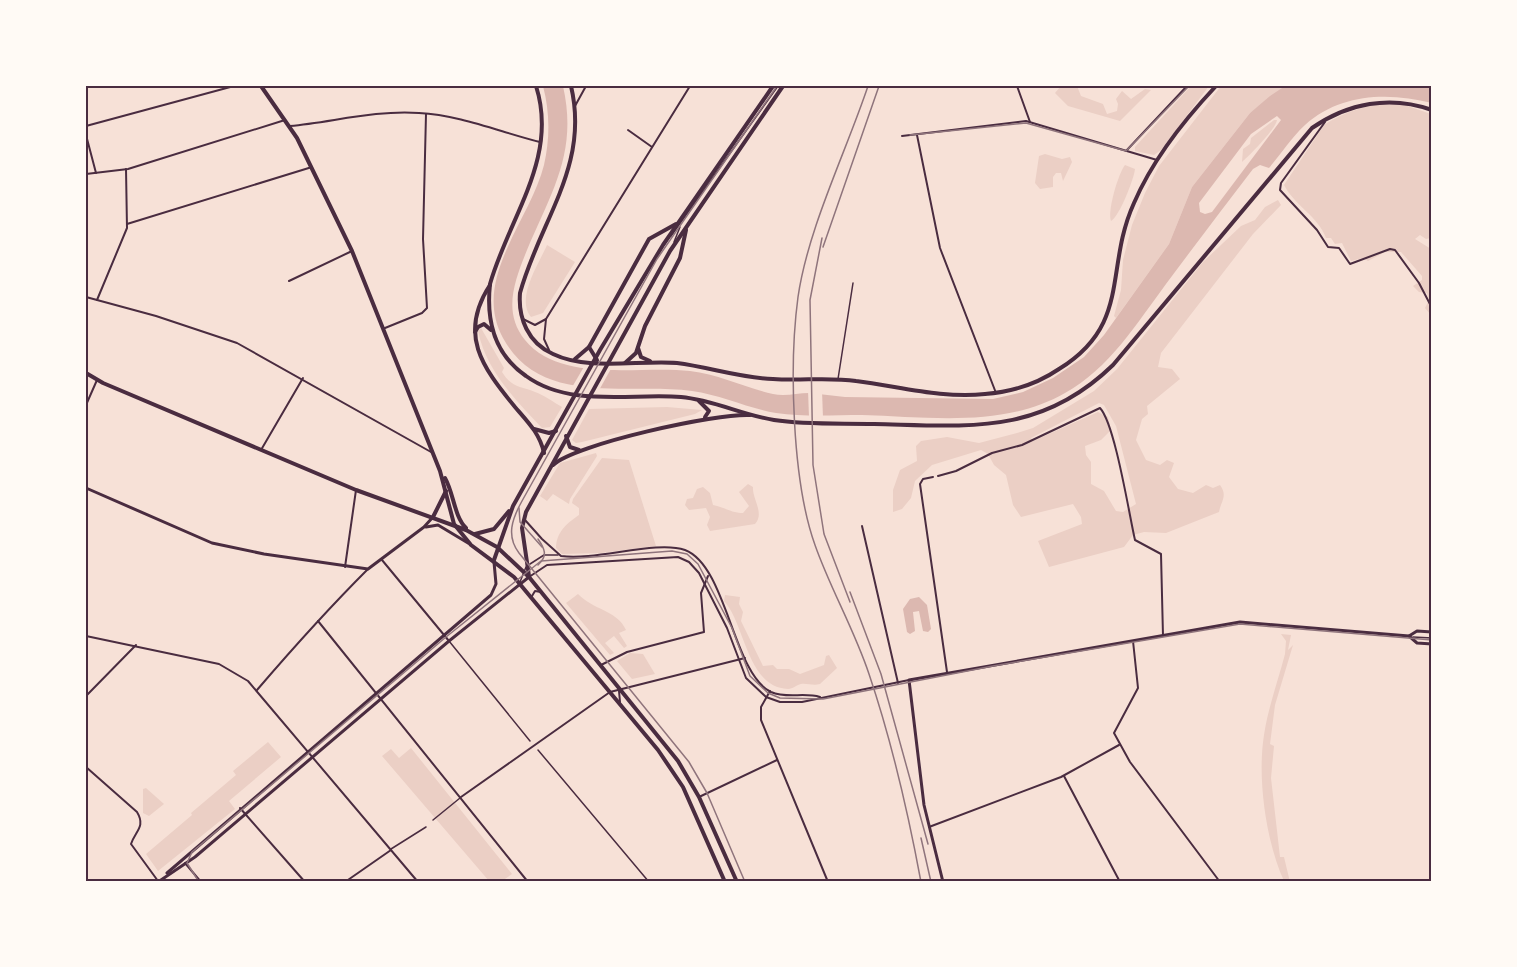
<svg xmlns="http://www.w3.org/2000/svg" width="1517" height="967" font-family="'IBM Plex Sans',sans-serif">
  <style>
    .green { fill: #ebcfc5; fill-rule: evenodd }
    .water { fill: #dcb8b0; fill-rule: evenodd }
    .pier { fill: #f7e1d7 }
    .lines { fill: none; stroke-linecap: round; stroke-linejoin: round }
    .service { stroke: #4a2c40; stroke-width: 1.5 }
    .pedestrian { stroke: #4a2c40; stroke-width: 1.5 }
    .minor { stroke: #4a2c40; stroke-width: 2 }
    .tertiary { stroke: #4a2c40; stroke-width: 3 }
    .secondary { stroke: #4a2c40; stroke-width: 4 }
    .tram { stroke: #8f747c; stroke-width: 1.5 }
    .rail { stroke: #8f747c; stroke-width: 1.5 }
    .neatline { fill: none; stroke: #4a2c40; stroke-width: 2 }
  </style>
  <rect width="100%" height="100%" fill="#f7e1d7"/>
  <!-- green -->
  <g class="green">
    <polygon points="1061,86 1077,86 1081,96 1103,104 1107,114 1117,111 1118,104 1116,99 1122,91 1131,99 1145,89 1151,90 1120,121 1068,106 1055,93"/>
    <polygon points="1191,86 1209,86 1161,150 1154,155 1135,151 1135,147"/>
    <polygon points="1221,86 1285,86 1250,113 1192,187 1169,244 1116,318 1114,316 1121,290 1123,260 1132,225 1145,193 1159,166"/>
    <path d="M1396 102 1431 114V238L1426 239 1420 235 1415 239 1431 249V315L1425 308 1429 300 1427 293 1419 292 1413 286 1422 280V276L1401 252H1385L1368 261 1363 258 1351 261 1342 243 1335 244 1331 238H1326C1318 216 1295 206 1284 185L1324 125C1345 111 1371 104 1396 102Z"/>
    <path d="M1274 120H1277C1276 129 1248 157 1242 162L1243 149 1250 144 1251 138Z"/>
    <polygon points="1045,154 1062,159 1070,157 1072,162 1063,181 1061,173 1056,173 1053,177 1053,187 1040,189 1035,183 1039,156"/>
    <path d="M1125 165 1135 169C1134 179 1119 217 1111 221 1107 212 1118 174 1125 165Z"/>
    <path d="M1278 200 1281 205 1253 234 1161 353 1158 367 1172 369 1180 379 1147 406 1148 414 1142 419 1136 440 1146 460 1160 465 1167 460 1174 463 1169 477 1178 489 1193 493 1206 485 1213 488 1220 485C1228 496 1221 501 1219 512L1166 533 1144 532 1133 535 1124 547 1049 567 1038 541 1082 524 1081 517 1073 504 1021 517 1013 505 1006 475 994 465 988 454 981 450 932 465 915 481 911 498 902 509 893 512V490L900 470 917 461 916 446 921 441 947 437 979 443 1017 433 1033 428 1094 391 1117 369 1203 262 1241 226 1255 220 1265 207ZM1099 403 1104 405 1116 426 1136 504 1123 512 1116 511 1104 491 1091 484V462L1086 455 1085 446 1101 440 1111 430 1108 417 1098 412 1033 441 1031 438Z"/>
    <path d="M547 245 575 262 543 313 531 317C515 298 540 262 547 245Z"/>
    <path d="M481 328 504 368 502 372C512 388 520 386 535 392 544 395 553 402 562 407L550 427 542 428C515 400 486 370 478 331Z"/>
    <polygon points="667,407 702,410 695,414 582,442 576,443 572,440 589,409"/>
    <polygon points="596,453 597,456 570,499 569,504 553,494 547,501 540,496 560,463"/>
    <path d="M602 458 629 460 656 546 601 553 562 554 556 548C556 531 569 522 579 515V508L572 503 573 499Z"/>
    <path d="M748 484 753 487C752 499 765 513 755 524L710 531 707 525 710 517 706 508 689 510 685 505 687 499 693 498 697 489 703 487 710 493 713 505C724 507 731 513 743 513L749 506 739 492Z"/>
    <path d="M578 594C593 610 617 610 626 630L619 633 627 646 624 648 614 636 605 643 614 653 610 655 566 603Z"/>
    <path d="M725 595 740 597 739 604 743 612 741 621 763 666 773 665 777 669H789L800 674 824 665 826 656 829 655 837 668 820 684C813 686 807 683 801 684 796 685 793 689 788 689 747 688 745 623 724 601Z"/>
    <path d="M1281 634 1291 635 1288 650 1293 645 1275 705 1270 744 1274 746 1271 778 1280 857H1284L1290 882 1284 881C1266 841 1257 779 1264 735 1268 708 1278 681 1285 654L1286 641Z"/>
    <polygon points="630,653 643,654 655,674 632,679 617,661"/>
    <polygon points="268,742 281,757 229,801 235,809 158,871 146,854 192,815 191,813 236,775 233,771"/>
    <polygon points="411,748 512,874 502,881 489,881 382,756 391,749 399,758"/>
    <polygon points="146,788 164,804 149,816 143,813 143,789"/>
  </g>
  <!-- water -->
  <g class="water">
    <path d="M543 86H563C578 152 552 191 527 250 515 280 502 312 525 340 561 384 640 365 690 371 719 374 745 388 773 394 785 397 797 393 809 393 822 394 833 396 845 397L993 399 1023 392 1053 378 1084 357 1104 335 1169 244 1192 187 1250 113 1270 96 1285 86H1431L1432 103C1389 92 1340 93 1305 125 1291 138 1281 154 1269 168L1260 165 1253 169C1224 207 1195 245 1166 284 1137 323 1109 369 1065 393 1004 428 930 417 862 415 834 415 804 417 776 413 747 408 721 395 692 391 629 382 541 408 503 338 471 279 530 221 544 165 550 139 550 112 543 86ZM1277 116 1281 120 1212 212 1205 214 1200 212 1199 203 1251 134Z"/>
    <polygon points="919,597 927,605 931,629 928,632 923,631 919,611 913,612 915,631 910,634 907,632 903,609 910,599"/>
  </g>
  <!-- pier -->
  <g class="pier">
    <polygon points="585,365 612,367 598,392 571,389"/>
    <polygon points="808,390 822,391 823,418 809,417"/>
  </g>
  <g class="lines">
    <!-- service -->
    <g class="service">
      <polyline points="671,236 778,86"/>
      <polyline points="674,242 680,227"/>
      <polyline points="838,379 853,283"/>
      <polyline points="530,564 544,555 558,555"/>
      <polyline points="520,582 526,567"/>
      <polyline points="1413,637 1432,638"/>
      <polyline points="433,820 460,798"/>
      <polyline points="391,849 426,827"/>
    </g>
    <!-- pedestrian -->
    <g class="pedestrian">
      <polyline points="449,641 530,741"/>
      <polyline points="538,750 649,882"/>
    </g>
    <!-- minor -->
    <g class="minor">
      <polyline points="573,86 585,86"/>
      <polyline points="1017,86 1030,122"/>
      <polyline points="575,106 586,86"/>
      <polyline points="1325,122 1281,183 1280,190 1317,230 1328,247 1339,248 1350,264 1390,249 1395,250 1419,283 1432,308"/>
      <polyline points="86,126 234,86"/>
      <path d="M290 126C333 122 374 110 419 113 460 115 500 132 540 142"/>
      <polyline points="628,130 652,147"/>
      <polyline points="86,135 96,173"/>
      <polyline points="917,135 940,248 996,393"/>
      <polyline points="902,136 1026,121 1157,160"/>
      <polyline points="1126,151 1187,86"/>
      <polyline points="86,174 128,169 285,120"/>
      <polyline points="127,224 312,167"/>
      <polyline points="289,281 352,251"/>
      <polyline points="86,297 156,316 237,343 431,452"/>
      <polyline points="97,300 127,228 126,169"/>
      <polyline points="523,319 535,325 546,319 690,86"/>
      <polyline points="546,319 544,339 549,350"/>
      <polyline points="385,328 422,313 427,308 423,239 426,114"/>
      <polyline points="1432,386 1432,397"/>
      <polyline points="86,405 97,380"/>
      <polyline points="261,450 303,378"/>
      <path d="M938 476 956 471 992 453 1022 445 1100 408C1115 424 1129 514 1135 540L1161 554 1163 636"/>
      <polyline points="933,477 923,479 920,484 947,672"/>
      <path d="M525 520 542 539 561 556C596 561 656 540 685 550 727 566 733 674 771 692 787 699 804 692 820 697"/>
      <polyline points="862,526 898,683"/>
      <polyline points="382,560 449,641"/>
      <polyline points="345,567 356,490"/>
      <polyline points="529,577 547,565 678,557 689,562 699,573 727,628 746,678 766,697 780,702 802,702 909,680"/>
      <polyline points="532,596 535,591 541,592"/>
      <polyline points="318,621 528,882"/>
      <polyline points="86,636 219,664 248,681 418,882"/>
      <polyline points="1133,641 1138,688 1114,733 1130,762 1220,882"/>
      <polyline points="601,665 627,652 704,632 701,593 708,576"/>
      <path d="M257 690C293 648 329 608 368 569"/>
      <polyline points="619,691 620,702"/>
      <polyline points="770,691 761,707 761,720 828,882"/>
      <polyline points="86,696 136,645"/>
      <path d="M86 767 137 812C146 827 135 831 131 844L158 881"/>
      <polyline points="1064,776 1120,882"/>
      <polyline points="461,797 610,692 745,658"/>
      <polyline points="699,797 777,760"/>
      <polyline points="240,808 305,882"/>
      <polyline points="929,827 1061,777 1119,745"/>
      <polyline points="185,863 201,882"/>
      <polyline points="345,882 391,850"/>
    </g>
    <!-- tertiary -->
    <g class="tertiary">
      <polyline points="86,488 212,543 264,554 368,569 424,527 433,517"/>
      <polyline points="426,527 438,525 468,543"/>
      <polyline points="1409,636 1417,631 1432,632"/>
      <polyline points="167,873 491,595 496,584 494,562"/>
      <polyline points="158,882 195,857 449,641 529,577"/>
      <polyline points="943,882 924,805 909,680 1240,622 1409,636 1417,643 1432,644"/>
    </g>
    <!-- secondary -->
    <g class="secondary">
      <polyline points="261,86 297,138 352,251 440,471 454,524 471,545 514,577 658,750 683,787 725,882"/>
      <path d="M536 86C559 158 509 217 490 284 486 321 494 354 526 376 570 408 631 393 681 397 714 400 742 415 774 420 807 425 841 423 874 424 968 426 1040 436 1113 365L1312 128C1348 103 1390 95 1432 110"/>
      <path d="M571 86C590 166 540 220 520 293 518 318 528 343 553 354 588 371 638 360 677 363 709 367 740 378 773 379 800 381 829 377 856 381 898 386 943 399 985 394 1011 392 1037 384 1059 369 1132 324 1104 269 1134 203 1152 161 1185 119 1216 86"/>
      <path d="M490 285C458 334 482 367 515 407 528 422 540 434 544 453"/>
      <polyline points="475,332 478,327 484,324 491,330"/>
      <polyline points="589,347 597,360"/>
      <polyline points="638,348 641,357 650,361"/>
      <polyline points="575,359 589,347 649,239 676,224"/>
      <polyline points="625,363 636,353 645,326 680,258 686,230"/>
      <polyline points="86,373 103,383 356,490 466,530 497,547 529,577 678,761 699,797 737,882"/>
      <polyline points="699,401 709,411 705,417"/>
      <polyline points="534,429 549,433 556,431"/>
      <polyline points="566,436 570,447 579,450"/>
      <path d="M553 465C575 444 717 413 750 415"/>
      <path d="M445 478C454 494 454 516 466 528"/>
      <polyline points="433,517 446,491"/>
      <polyline points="475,534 494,529 509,511"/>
      <polyline points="494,560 513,506 600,350 663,245 773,86"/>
      <polyline points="529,576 522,528 526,512 670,251 783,86"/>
    </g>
    <!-- tram -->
    <g class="tram">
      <polyline points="910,135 1026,123 1126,151 1189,86"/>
      <polyline points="519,508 520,522 542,547"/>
      <path d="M538 565C548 556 545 549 538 539"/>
      <polyline points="199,882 187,863 192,852 446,637 541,561 672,551 687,554 698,564 732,628 750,676 768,693 780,698 823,699 993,666 1240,624 1432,640"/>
      <path d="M745 882 707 793 689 762 519 553C506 536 512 519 522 501L657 259 777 86"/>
    </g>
    <!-- rail -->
    <g class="rail">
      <path d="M868 86C846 152 808 228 798 297 789 364 792 481 815 545 830 588 854 629 869 674 892 742 908 812 921 882"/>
      <polyline points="822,238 810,300 813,465 824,534 850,602"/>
      <polyline points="823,247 879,86"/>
      <polyline points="850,592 881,674 928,844"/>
      <polyline points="921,838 931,882"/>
    </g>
  </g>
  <!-- border -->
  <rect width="1517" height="967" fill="none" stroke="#fffaf5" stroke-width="174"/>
  <rect x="87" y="87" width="1343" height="793" class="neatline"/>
</svg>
